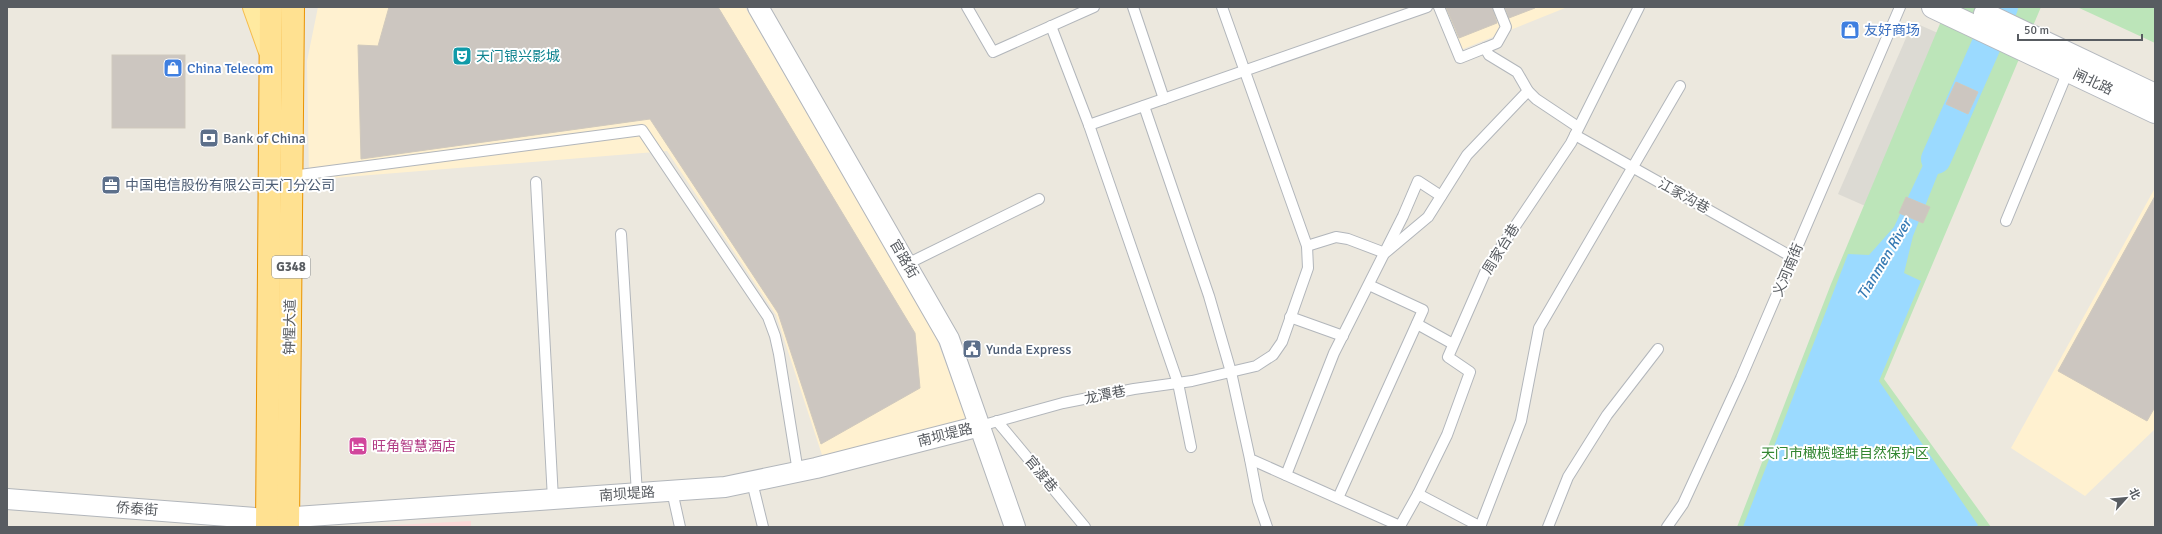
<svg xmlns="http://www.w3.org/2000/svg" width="2162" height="534" font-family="Signika,'Noto Sans SC',sans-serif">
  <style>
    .commercial { fill: #fff1d0 }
    .industrial { fill: #dcdad3 }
    .medical { fill: #fbd9d8 }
    .green { fill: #bce5b9 }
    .water { fill: #9bdaff }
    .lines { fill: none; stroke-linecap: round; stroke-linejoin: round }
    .river { stroke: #9bdaff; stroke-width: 30 }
    .building { fill: #ccc6c0; stroke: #d0c9bd }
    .service-casing { stroke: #b2b6bb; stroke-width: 12 }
    .minor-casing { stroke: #b2b6bb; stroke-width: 22 }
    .secondary-casing { stroke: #b5b9bf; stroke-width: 24 }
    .primary-casing { stroke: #f6bd4d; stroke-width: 24 }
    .trunk-casing { stroke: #ea9300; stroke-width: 24 }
    .service { stroke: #fff; stroke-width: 10 }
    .minor { stroke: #fff; stroke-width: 20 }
    .secondary { stroke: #fff; stroke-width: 22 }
    .primary { stroke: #ffeaa0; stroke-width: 22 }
    .trunk { stroke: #ffe191; stroke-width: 22 }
    .labels { text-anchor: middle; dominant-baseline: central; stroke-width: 4; stroke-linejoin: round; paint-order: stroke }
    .shield { fill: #fff; stroke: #8a8d90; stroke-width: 1 }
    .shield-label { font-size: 13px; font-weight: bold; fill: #585c61 }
    .shop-label { font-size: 14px; fill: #366cbe; stroke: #fff; text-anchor: start }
    .culture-label { font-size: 14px; fill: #0d838f; stroke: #fff; text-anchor: start }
    .street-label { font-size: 14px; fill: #585c61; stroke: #fff }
    .service-label { font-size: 14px; fill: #4e5e75; stroke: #fff; text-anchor: start }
    .hotel-label { font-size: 14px; fill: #b23c85; stroke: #fff; text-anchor: start }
    .park-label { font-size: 14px; fill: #328631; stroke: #fff }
    .water-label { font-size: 15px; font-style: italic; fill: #377bb4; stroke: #fff }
  </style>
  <rect width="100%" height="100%" fill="#ece8de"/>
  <!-- commercial -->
  <g class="commercial">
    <polygon points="318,7 745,7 935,335 967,419 823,458 776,315 667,151 309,180 307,61"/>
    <polygon points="1441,7 1565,7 1565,8 1458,51"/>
    <polygon points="2155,188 2155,429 2085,496 2011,448"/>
  </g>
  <!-- industrial -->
  <polygon class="industrial" points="1913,22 2012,66 1938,238 1838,194"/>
  <!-- medical -->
  <polygon class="medical" points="471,521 471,527 358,527"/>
  <!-- green -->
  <g class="green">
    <polygon points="1947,7 2041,7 1884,379 1991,527 1737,527 1831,284"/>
    <polygon points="2077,7 2155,7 2155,43"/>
  </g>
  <!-- water -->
  <polygon class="water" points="1945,118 1958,124 1913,236 1904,273 1921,281 1879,381 1978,525 1976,527 1743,527 1848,254 1869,255 1894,227"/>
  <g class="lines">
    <!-- river -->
    <polyline class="river" points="1936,159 2003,7"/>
  </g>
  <!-- building -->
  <g class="building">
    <polygon points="389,7 718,7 915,333 920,388 821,444 778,313 650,119 361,159 358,45 378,46"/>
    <polygon points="1446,7 1492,7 1497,23 1459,38"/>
    <polygon points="1505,7 1535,7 1535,8 1509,18"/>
    <rect x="112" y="55" width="73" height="73"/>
    <polygon points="1956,82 1978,92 1968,114 1946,104"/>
    <polygon points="2155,196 2155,407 2147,421 2058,371"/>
    <polygon points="1906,197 1930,207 1923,223 1899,213"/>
  </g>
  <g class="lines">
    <!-- service casing -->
    <g class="service-casing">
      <g id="service">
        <polyline points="967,7 993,52 1094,7"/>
        <polyline points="1133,7 1164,99"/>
        <polyline points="1439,7 1460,58 1485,48 1489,55 1517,72 1528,91 1536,99 1578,127"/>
        <polyline points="1051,26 1089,125 1178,383 1191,447"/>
        <polyline points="1485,48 1497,43 1506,27 1498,7"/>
        <polyline points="1144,106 1209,296 1231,372 1250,459 1400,526 1418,494 1481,527"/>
        <polyline points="1089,125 1427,7"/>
        <polyline points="1575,135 1794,258"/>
        <polyline points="292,176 642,130 768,317 775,336 779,354 798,472"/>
        <polyline points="536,182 553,499"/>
        <polyline points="2006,221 2068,71"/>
        <polyline points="621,234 637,494"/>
        <polyline points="1307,246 1336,237 1348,239 1385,253 1428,217 1467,155 1528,91"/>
        <polyline points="907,264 1039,199"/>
        <polyline points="1290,317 1343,336"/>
        <polyline points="1417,324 1453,344"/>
        <polyline points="997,421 1085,527"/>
        <polyline points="980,426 1063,403 1134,389 1192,381 1256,366 1273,355 1282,342 1308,268 1307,246 1222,7"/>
        <polyline points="1250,459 1258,501 1267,527"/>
        <polyline points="1286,475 1334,353 1403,216 1418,181 1441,196"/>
        <polyline points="752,482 763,527"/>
        <polyline points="672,491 680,527"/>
        <polyline points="1418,494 1447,435 1470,372 1448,357 1487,268 1571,143 1639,7"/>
        <polyline points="1338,498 1423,310 1369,285"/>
        <polyline points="1480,527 1521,421 1539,328 1680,86"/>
        <polyline points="1548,527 1568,477 1607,415 1658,349"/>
        <polyline points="1667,527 1683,504 1741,378 1900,7"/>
      </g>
    </g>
    <!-- minor casing -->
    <g class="minor-casing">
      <g id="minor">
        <polyline points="758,7 949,339 1015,527"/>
        <polyline points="7,499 267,519 725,487 816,468 980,426"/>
      </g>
    </g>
    <!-- secondary casing -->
    <g class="secondary-casing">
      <g id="secondary">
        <polyline points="1933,7 2155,112"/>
        <polyline points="1985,14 2155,95"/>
      </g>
    </g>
    <!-- primary casing -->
    <g class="primary-casing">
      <polyline id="primary" points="254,7 269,49"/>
    </g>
    <!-- trunk casing -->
    <g class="trunk-casing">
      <g id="trunk">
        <polyline points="267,527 271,7"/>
        <polyline points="288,527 293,7"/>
      </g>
    </g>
    <!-- service -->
    <use href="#service" class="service"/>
    <!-- minor -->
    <use href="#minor" class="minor"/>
    <!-- secondary -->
    <use href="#secondary" class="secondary"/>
    <!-- primary -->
    <use href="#primary" class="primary"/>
    <!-- trunk -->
    <use href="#trunk" class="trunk"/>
  </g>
  <!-- icons -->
  <defs>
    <g id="shop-square" transform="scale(1)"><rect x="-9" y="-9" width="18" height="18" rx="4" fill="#3f7fe0" stroke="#fff"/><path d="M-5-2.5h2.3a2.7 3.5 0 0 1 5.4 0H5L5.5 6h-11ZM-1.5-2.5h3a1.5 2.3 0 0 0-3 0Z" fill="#fff"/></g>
    <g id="theatre-square" transform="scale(1)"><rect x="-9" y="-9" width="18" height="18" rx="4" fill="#0f9aa8" stroke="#fff"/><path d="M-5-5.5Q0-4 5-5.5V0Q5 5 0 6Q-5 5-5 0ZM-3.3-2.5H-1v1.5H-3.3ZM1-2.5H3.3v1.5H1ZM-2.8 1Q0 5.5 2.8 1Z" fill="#fff"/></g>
    <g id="bank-square" transform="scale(1)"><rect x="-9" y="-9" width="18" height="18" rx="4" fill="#5c6f8a" stroke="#fff"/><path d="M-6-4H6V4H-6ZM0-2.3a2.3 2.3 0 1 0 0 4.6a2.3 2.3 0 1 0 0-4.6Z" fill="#fff"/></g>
    <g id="office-square" transform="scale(1)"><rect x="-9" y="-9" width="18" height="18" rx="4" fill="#5c6f8a" stroke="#fff"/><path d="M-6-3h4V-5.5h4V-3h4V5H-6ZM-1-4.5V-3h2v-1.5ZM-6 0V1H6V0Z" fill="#fff"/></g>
    <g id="civic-square" transform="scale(1)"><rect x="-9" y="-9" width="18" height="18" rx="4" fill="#5c6f8a" stroke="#fff"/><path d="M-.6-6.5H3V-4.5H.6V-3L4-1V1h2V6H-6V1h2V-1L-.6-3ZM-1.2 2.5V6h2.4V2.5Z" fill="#fff"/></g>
    <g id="hotel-square" transform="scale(1)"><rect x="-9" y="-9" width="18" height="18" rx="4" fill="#d1479c" stroke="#fff"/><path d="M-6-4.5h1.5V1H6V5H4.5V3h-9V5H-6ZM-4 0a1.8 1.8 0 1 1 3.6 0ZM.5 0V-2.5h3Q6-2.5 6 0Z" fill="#fff"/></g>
  </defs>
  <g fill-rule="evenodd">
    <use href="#shop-square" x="1850" y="30"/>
    <use href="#theatre-square" x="462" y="56"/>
    <use href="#shop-square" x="173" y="68"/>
    <use href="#bank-square" x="209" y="138"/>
    <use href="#office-square" x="111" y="185"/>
    <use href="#civic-square" x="972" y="349"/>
    <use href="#hotel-square" x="358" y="446"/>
  </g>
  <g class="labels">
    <!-- shield labels -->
    <rect class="shield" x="272" y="256" width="38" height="22" rx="3"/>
    <g class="shield-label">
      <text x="291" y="267">G348</text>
    </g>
    <!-- shop labels -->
    <g class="shop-label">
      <text x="1864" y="30">友好商场</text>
      <text x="187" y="68">China Telecom</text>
    </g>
    <!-- culture labels -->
    <g class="culture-label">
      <text x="476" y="56">天门银兴影城</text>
    </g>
    <!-- street labels -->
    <g class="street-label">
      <text transform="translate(2093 82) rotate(25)">闸北路</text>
      <text transform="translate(1684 196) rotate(29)">江家沟巷</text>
      <text transform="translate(1501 249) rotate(-58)">周家台巷</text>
      <text transform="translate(904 259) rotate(60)">官路街</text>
      <text transform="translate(1788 270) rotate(-67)">义河南街</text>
      <text transform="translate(290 327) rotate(-89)">钟惺大道</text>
      <text transform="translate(1105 395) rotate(-12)">龙潭巷</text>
      <text transform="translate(945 435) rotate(-14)">南坝堤路</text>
      <text transform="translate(1041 474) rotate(51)">官渡巷</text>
      <text transform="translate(627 494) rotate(-4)">南坝堤路</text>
      <text transform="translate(137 509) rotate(4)">侨泰街</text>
    </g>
    <!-- service labels -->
    <g class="service-label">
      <text x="223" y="138">Bank of China</text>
      <text x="125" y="185">中国电信股份有限公司天门分公司</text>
      <text x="986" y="349">Yunda Express</text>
    </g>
    <!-- hotel labels -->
    <g class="hotel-label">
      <text x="372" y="446">旺角智慧酒店</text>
    </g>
    <!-- park labels -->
    <g class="park-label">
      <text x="1845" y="453">天门市橄榄蛏蚌自然保护区</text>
    </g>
    <!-- water labels -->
    <g class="water-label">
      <text transform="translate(1884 259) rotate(-59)">Tianmen River</text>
    </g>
  </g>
  <!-- border -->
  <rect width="2162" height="534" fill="none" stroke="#585c61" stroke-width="16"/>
  <!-- north arrow -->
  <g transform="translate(2126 498) rotate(63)" stroke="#ffffff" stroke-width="3" paint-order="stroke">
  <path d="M0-3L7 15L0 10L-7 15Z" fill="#585c61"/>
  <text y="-6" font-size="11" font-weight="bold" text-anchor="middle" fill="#585c61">北</text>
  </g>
  <!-- scale -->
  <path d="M2018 34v6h124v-6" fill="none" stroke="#585c61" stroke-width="2"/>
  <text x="2024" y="34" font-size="12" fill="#585c61" stroke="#ffffff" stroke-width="3" paint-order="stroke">50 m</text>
</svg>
